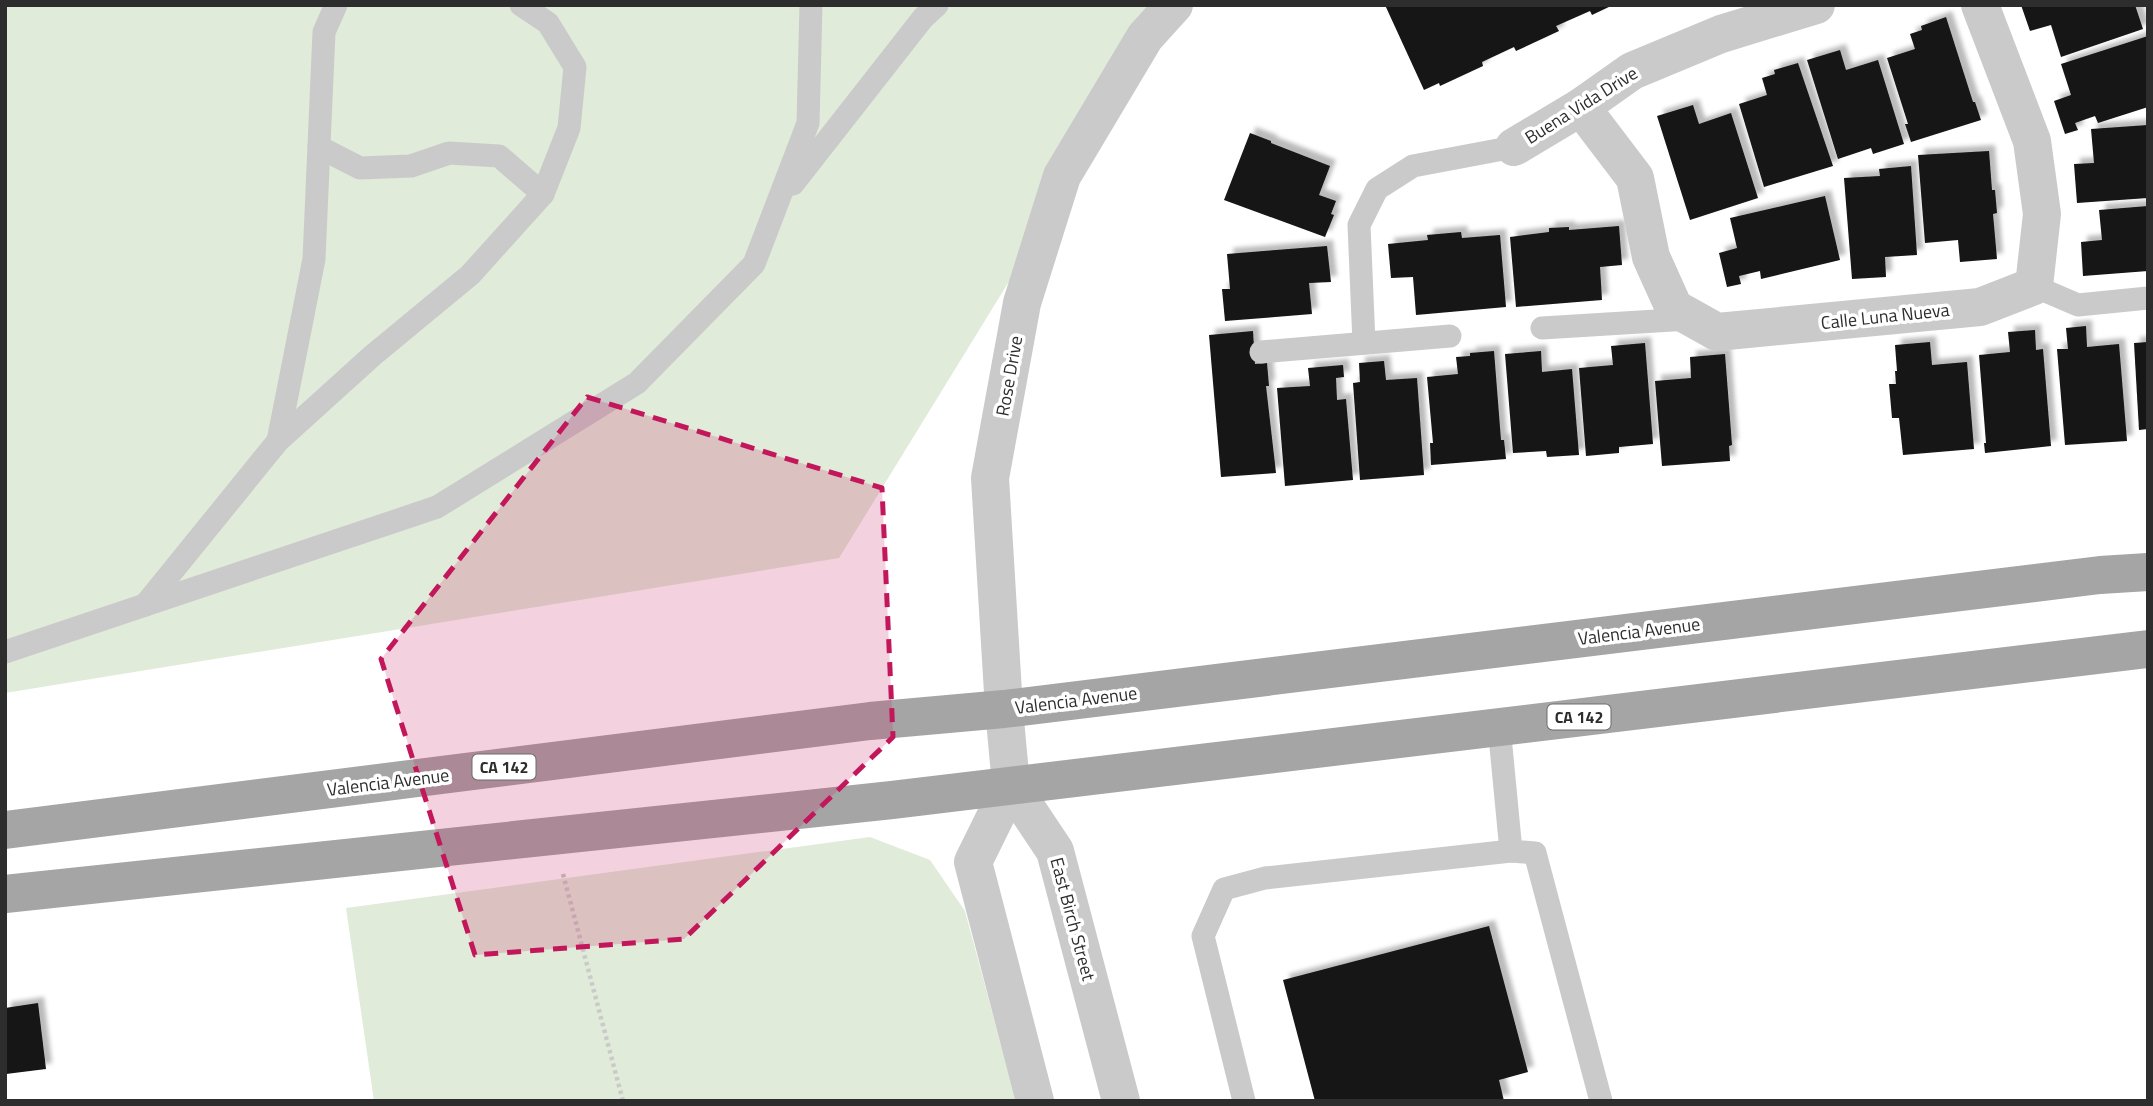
<svg xmlns="http://www.w3.org/2000/svg" width="2153" height="1106" font-family="'Titillium Web',sans-serif">
  <style>
    .green { fill: #e1ebd9 }
    .building { fill: #141414; filter: url(#shadow) }
    .lines { fill: none; stroke-linecap: round; stroke-linejoin: round }
    .path { stroke: #cacaca; stroke-width: 4.5; stroke-dasharray: 3.5 3.5; stroke-linecap: butt }
    .service { stroke: #cacaca; stroke-width: 23 }
    .minor { stroke: #cacaca; stroke-width: 38 }
    .tertiary { stroke: #cacaca; stroke-width: 38 }
    .primary { stroke: #a5a5a5; stroke-width: 38 }
    .marked { fill: #c2185b; fill-opacity: 0.2; stroke: #c2185b; stroke-width: 5; stroke-dasharray: 14 9; stroke-linejoin: round }
    .labels { text-anchor: middle; dominant-baseline: central; stroke-width: 7; stroke-linejoin: round; paint-order: stroke }
    .shield { fill: #fff; stroke: #6c6c6c; stroke-width: 2 }
    .shield-label { font-size: 16px; font-weight: bold; fill: #2d2d2d }
    .street-label { font-size: 18px; fill: #2d2d2d; stroke: #fff }
  </style>
  <defs>
    <filter id="shadow"><feDropShadow dx="6" dy="-6" stdDeviation="2" flood-color="#0004"/></filter>
  </defs>
  <rect width="100%" height="100%" fill="#fff"/>
  <!-- green -->
  <g class="green">
    <polygon points="5,5 1179,5 839,558 5,693"/>
    <polygon points="870,837 930,860 965,911 1016,1101 374,1101 346,908"/>
  </g>
  <!-- building -->
  <g class="building">
    <polygon points="1385,5 1613,5 1592,15 1590,11 1556,26 1559,31 1516,51 1514,47 1482,62 1483,66 1440,86 1439,83 1424,90"/>
    <polygon points="2021,5 2135,5 2143,29 2061,57 2051,25 2030,31"/>
    <polygon points="1946,17 1973,102 1975,102 1981,120 1911,142 1905,124 1908,124 1887,58 1915,49 1910,34 1922,30 1921,26"/>
    <polygon points="2148,36 2148,107 2098,123 2095,116 2075,123 2078,130 2065,134 2054,101 2071,95 2061,64"/>
    <polygon points="1840,50 1846,70 1878,60 1904,144 1873,154 1871,148 1838,159 1807,60"/>
    <polygon points="1798,63 1833,166 1764,187 1739,104 1767,95 1762,78 1775,74 1774,70"/>
    <polygon points="1693,105 1699,124 1731,113 1758,198 1690,220 1657,116"/>
    <polygon points="2148,125 2148,198 2077,203 2074,164 2094,163 2091,129"/>
    <polygon points="1250,133 1271,141 1271,143 1330,166 1319,195 1336,201 1331,214 1334,215 1325,237 1224,200"/>
    <polygon points="1989,151 1992,190 1995,190 1997,213 1993,214 1997,259 1960,262 1958,240 1925,243 1918,155"/>
    <polygon points="1911,166 1917,255 1885,257 1886,277 1852,279 1844,178 1880,176 1879,169"/>
    <polygon points="1825,196 1840,260 1761,279 1760,271 1739,276 1741,284 1727,287 1719,253 1737,248 1730,218"/>
    <polygon points="2148,206 2148,271 2083,276 2081,242 2102,240 2099,210"/>
    <polygon points="1619,226 1622,265 1600,267 1602,300 1516,307 1510,237 1549,232 1549,228 1569,227 1569,230"/>
    <polygon points="1461,232 1462,238 1500,235 1506,307 1416,315 1413,277 1391,278 1388,244 1428,240 1427,235"/>
    <polygon points="1327,246 1331,282 1309,283 1312,314 1225,321 1222,289 1230,289 1227,254"/>
    <polygon points="2086,326 2087,347 2119,344 2127,441 2065,445 2057,349 2068,349 2066,328"/>
    <polygon points="2035,330 2036,350 2043,349 2051,446 1985,453 1984,443 1986,443 1979,355 2010,352 2008,332"/>
    <polygon points="1253,331 1255,364 1267,363 1269,386 1266,386 1276,473 1221,477 1209,335"/>
    <polygon points="1930,342 1932,365 1967,362 1974,449 1903,455 1899,418 1892,418 1889,384 1896,384 1895,371 1897,371 1895,345"/>
    <polygon points="2148,342 2148,429 2139,430 2134,343"/>
    <polygon points="1645,343 1653,444 1619,447 1619,453 1586,456 1579,368 1613,365 1611,346"/>
    <polygon points="1494,351 1501,440 1504,440 1506,459 1431,465 1430,443 1433,443 1427,377 1458,374 1456,357 1470,356 1470,353"/>
    <polygon points="1541,351 1542,372 1572,369 1579,455 1547,457 1546,451 1513,453 1505,354"/>
    <polygon points="1725,354 1732,445 1729,446 1730,461 1662,466 1655,381 1691,378 1690,357"/>
    <polygon points="1384,361 1386,380 1417,378 1424,475 1360,480 1353,383 1360,382 1359,363"/>
    <polygon points="1343,365 1344,377 1336,378 1337,400 1346,399 1353,480 1285,486 1277,388 1310,386 1308,368"/>
    <polygon points="1489,926 1528,1072 1499,1080 1504,1101 1315,1101 1283,980"/>
    <polygon points="38,1003 46,1069 6,1074 5,1008"/>
  </g>
  <g class="lines">
    <!-- path -->
    <polyline class="path" points="563,874 623,1101"/>
    <!-- service -->
    <g class="service">
      <polyline points="319,147 360,168 411,166 449,153 499,156 543,194"/>
      <polyline points="793,184 923,18 937,5"/>
      <polyline points="2034,286 2078,305 2148,298"/>
      <polyline points="1542,328 1689,319"/>
      <polyline points="1364,343 1359,225 1377,189 1413,166 1514,147"/>
      <polyline points="1261,352 1450,336"/>
      <polyline points="278,441 372,356 470,275 543,194 569,128 575,67 548,23 521,5"/>
      <polyline points="145,605 278,441 314,259 324,32 336,5"/>
      <polyline points="5,652 437,507 637,383 754,264 808,123 811,5"/>
      <polyline points="1499,726 1511,851 1535,853 1601,1101"/>
      <polyline points="1244,1101 1203,936 1224,889 1265,878 1511,851"/>
    </g>
    <!-- minor -->
    <g class="minor">
      <polyline points="1581,107 1635,178 1651,257 1674,308 1717,332 1980,307 2034,286 2042,214 2032,141 1980,5"/>
      <polyline points="1514,147 1581,107 1632,71 1721,34 1816,5"/>
    </g>
    <!-- tertiary -->
    <g class="tertiary">
      <polyline points="1011,785 973,862 1035,1101"/>
      <polyline points="1121,1101 1055,851 1011,785 1004,709 990,478 1022,303 1062,176 1145,37 1174,5"/>
    </g>
    <!-- primary -->
    <g class="primary">
      <polyline points="5,830 870,721 1004,709 2100,575 2148,572"/>
      <polyline points="5,894 892,800 2148,649"/>
    </g>
  </g>
  <!-- marked area -->
  <path class="marked" d="M587 397 882 488 893 737 684 939 475 955 381 659Z"/>
  <g class="labels">
    <!-- shield labels -->
    <g class="shield">
      <rect x="1547.5" y="704.5" width="63" height="25" rx="5"/>
      <rect x="472.5" y="754.5" width="63" height="25" rx="5"/>
    </g>
    <g class="shield-label">
      <text x="1579" y="717">CA 142</text>
      <text x="504" y="767">CA 142</text>
    </g>
    <!-- street labels -->
    <g class="street-label">
      <text transform="translate(1581 105) rotate(-32)">Buena Vida Drive</text>
      <text transform="translate(1885 316) rotate(-6)">Calle Luna Nueva</text>
      <text transform="translate(1009 376) rotate(-80)">Rose Drive</text>
      <text transform="translate(1639 631) rotate(-7)">Valencia Avenue</text>
      <text transform="translate(1076 700) rotate(-7)">Valencia Avenue</text>
      <text transform="translate(388 782) rotate(-7)">Valencia Avenue</text>
      <text transform="translate(1073 919) rotate(75)">East Birch Street</text>
    </g>
  </g>
  <!-- border -->
  <rect width="2153" height="1106" fill="none" stroke="#2d2d2d" stroke-width="14"/>
</svg>
